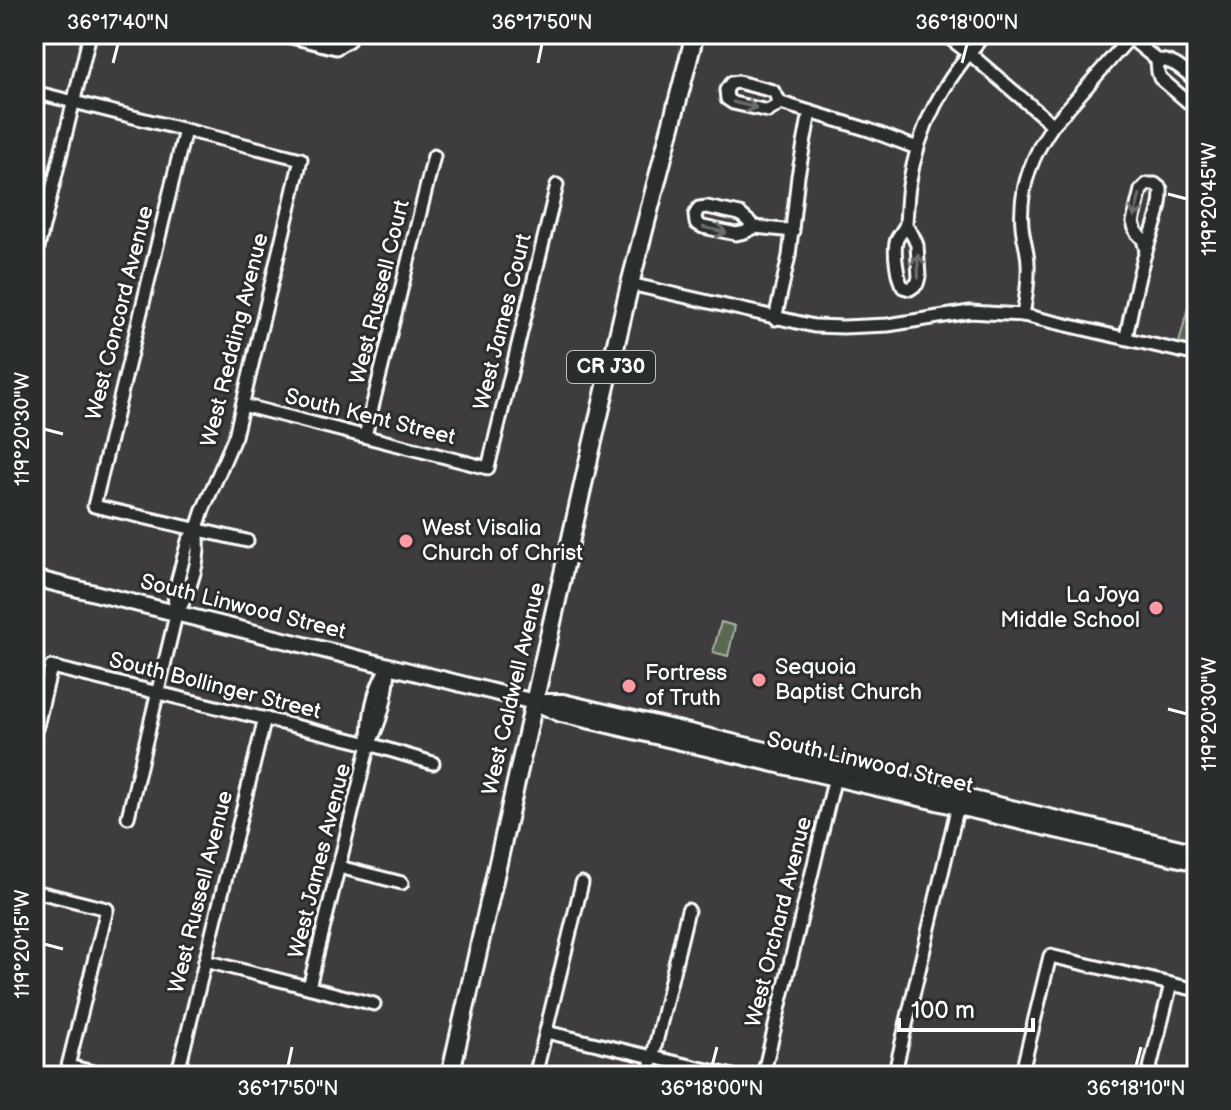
<svg xmlns="http://www.w3.org/2000/svg" width="1231" height="1110" font-family="'Balsamiq Sans',sans-serif">
  <style>
    .green { fill: #596851; stroke: #acb4a8; stroke-width: 2 }
    .lines { fill: none; stroke-linecap: round; stroke-linejoin: round }
    .minor-casing { stroke: #fff; stroke-width: 17 }
    .tertiary-casing { stroke: #fff; stroke-width: 20 }
    .primary-casing { stroke: #fff; stroke-width: 22 }
    .minor { stroke: #2a2d2e; stroke-width: 11 }
    .tertiary { stroke: #2a2d2e; stroke-width: 14 }
    .primary { stroke: #2a2d2e; stroke-width: 16 }
    .oneway { stroke: #6a6c6d }
    .ticks { fill: none; stroke: #fff; stroke-width: 3 }
    .poi-dot { fill: #ff9aa2; stroke: #2a2d2e; stroke-width: 3 }
    .labels { text-anchor: middle; dominant-baseline: central; stroke-width: 6; stroke-linejoin: round; paint-order: stroke }
    .shield { fill: #2a2d2e; stroke: #bfc0c0; stroke-width: 2 }
    .shield-label { font-size: 20px; font-weight: bold; fill: #fff }
    .street-label { font-size: 22px; fill: #fff; stroke: #2a2d2e }
    .poi-label { font-size: 22px; fill: #fff; stroke: #2a2d2e; text-anchor: start }
    .neatline { fill: none; stroke: #fff; stroke-width: 3 }
    .ticks-label { font-size: 20px; text-anchor: middle; fill: #fff }
  </style>
  <rect width="100%" height="100%" fill="#3f3c40"/>
  <filter id="ink" filterUnits="userSpaceOnUse"><feTurbulence type="fractalNoise" baseFrequency=".0125" numOctaves="2"/><feDisplacementMap in="SourceGraphic" scale="16" xChannelSelector="R" yChannelSelector="G"/><feConvolveMatrix kernelMatrix="1 2 1 2 8 2 1 2 1" color-interpolation-filters="sRGB"/></filter>
  <g filter="url(#ink)">
    <!-- green -->
    <g class="green">
      <polygon points="1197,272 1197,347 1179,343"/>
      <polygon points="721,622 735,626 728,656 713,652"/>
    </g>
    <g class="lines">
      <!-- minor casing -->
      <g class="minor-casing">
        <g id="minor">
          <polyline points="279,34 336,48 349,40 350,34"/>
          <polyline points="944,34 969,53 1053,125"/>
          <polyline points="1130,38 1157,60"/>
          <path d="M1197 82C1184 71 1175 60 1157 60L1158 72 1160 78 1188 102 1197 103"/>
          <polyline points="34,92 301,159 235,436 203,510 197,528 188,541 174,594 176,615"/>
          <polyline points="781,103 768,111 733,103 727,99 726,90 731,83 738,82 773,91 781,103 869,130 917,148"/>
          <polyline points="185,130 94,506 247,541"/>
          <path d="M906 226 913 236 917 245 919 277 917 284 910 289 903 287C897 279 893 248 897 239 900 233 905 229 906 223 907 211 907 198 909 186 919 124 944 81 985 34"/>
          <polyline points="755,227 740,214 707,207 699,208 695,215 696,223 703,227 736,234 745,232 755,227 793,231"/>
          <polyline points="34,264 90,34"/>
          <polyline points="630,284 814,326 843,327 888,325 970,312 1023,315 1197,355"/>
          <path d="M1023 315C1026 298 1029 281 1028 264 1028 251 1023 239 1022 226 1019 189 1032 155 1053 125L1133 34"/>
          <polyline points="775,319 789,256 798,176 810,112"/>
          <path d="M1126 337C1132 309 1137 279 1146 251 1152 231 1162 210 1161 189L1155 184H1147L1141 190 1133 222 1136 232 1143 239 1146 251"/>
          <polyline points="242,405 488,468 557,185"/>
          <polyline points="365,436 434,156"/>
          <polyline points="34,739 51,667 369,744 433,763"/>
          <path d="M369 743C369 715 373 691 387 668"/>
          <path d="M128 817 176 615C191 590 202 557 197 528"/>
          <polyline points="339,867 402,883"/>
          <polyline points="34,891 107,909 68,1066 111,1076"/>
          <polyline points="205,961 374,1004"/>
          <path d="M309 987 369 744C383 718 388 693 389 665"/>
          <polyline points="546,1032 733,1076"/>
          <polyline points="177,1076 265,718"/>
          <polyline points="535,1076 582,883"/>
          <polyline points="648,1076 688,910"/>
          <polyline points="763,1076 835,777"/>
          <polyline points="894,1076 959,801"/>
          <polyline points="1021,1076 1050,956 1197,990"/>
          <polyline points="1148,1076 1171,984"/>
        </g>
      </g>
      <!-- tertiary casing -->
      <g class="tertiary-casing">
        <g id="tertiary">
          <polyline points="34,578 534,702 561,714 1197,863"/>
          <polyline points="538,702 563,702 1197,852"/>
        </g>
      </g>
      <!-- primary casing -->
      <g class="primary-casing">
        <polyline id="primary" points="450,1076 587,467 630,284 695,34"/>
      </g>
      <!-- minor -->
      <use href="#minor" class="minor"/>
      <!-- tertiary -->
      <use href="#tertiary" class="tertiary"/>
      <!-- primary -->
      <use href="#primary" class="primary"/>
    </g>
    <!-- one-way arrows -->
    <defs><path id="oneway-shaft" d="M-6 0H5M1.5-3L5.5 0L1.5 3" fill="none" stroke-width="1.6" stroke-linecap="round" stroke-linejoin="round" transform="scale(2)"/></defs>
    <g class="oneway">
      <use href="#oneway-shaft" transform="translate(745 105) rotate(14)"/>
      <use href="#oneway-shaft" transform="translate(1137 206) rotate(104)"/>
      <use href="#oneway-shaft" transform="translate(715 230) rotate(13)"/>
      <use href="#oneway-shaft" transform="translate(918 266) rotate(-92)"/>
    </g>
  </g>
  <!-- ticks -->
  <path class="ticks" d="M113 63 118 44M538 63 542 44M962 63 967 44M1168 194 1187 199M44 429 63 434M1168 709 1187 714M44 944 63 949M288 1066 292 1047M712 1066 717 1047M1136 1066 1141 1047"/>
  <!-- markers -->
  <g class="poi-dot">
    <circle cx="406" cy="541" r="8"/>
    <circle cx="1156" cy="608" r="8"/>
    <circle cx="759" cy="680" r="8"/>
    <circle cx="629" cy="686" r="8"/>
  </g>
  <g class="labels">
    <!-- shield labels -->
    <rect class="shield" x="567" y="351" width="88" height="32" rx="6"/>
    <g class="shield-label">
      <text x="611" y="367">CR J30</text>
    </g>
    <!-- street labels -->
    <g class="street-label">
      <text transform="translate(380 292) rotate(-76)">West Russell Court</text>
      <text transform="translate(120 313) rotate(-76)">West Concord Avenue</text>
      <text transform="translate(503 322) rotate(-76)">West James Court</text>
      <text transform="translate(235 340) rotate(-76)">West Redding Avenue</text>
      <text transform="translate(370 417) rotate(14)">South Kent Street</text>
      <text transform="translate(243 607) rotate(14)">South Linwood Street</text>
      <text transform="translate(215 686) rotate(14)">South Bollinger Street</text>
      <text transform="translate(514 689) rotate(-77)">West Caldwell Avenue</text>
      <text transform="translate(870 763) rotate(13)">South Linwood Street</text>
      <text transform="translate(320 861) rotate(-76)">West James Avenue</text>
      <text transform="translate(201 892) rotate(-76)">West Russell Avenue</text>
      <text transform="translate(779 922) rotate(-76)">West Orchard Avenue</text>
    </g>
    <!-- poi labels -->
    <g class="poi-label">
      <text x="422" y="528">West Visalia<tspan x="422" dy="25">Church of Christ</tspan></text>
      <text x="1140" y="595" text-anchor="end">La Joya<tspan x="1140" dy="25">Middle School</tspan></text>
      <text x="775" y="667">Sequoia<tspan x="775" dy="25">Baptist Church</tspan></text>
      <text x="645" y="673">Fortress<tspan x="645" dy="25">of Truth</tspan></text>
    </g>
  </g>
  <!-- margin -->
  <rect width="1231" height="1110" fill="none" stroke="#2a2d2e" stroke-width="88"/>
  <!-- scale -->
  <path d="M899 1018v12h134v-12" fill="none" stroke="#ffffff" stroke-width="4"/>
  <text x="911" y="1018" font-size="24" fill="#ffffff" stroke="#2a2d2e" stroke-width="6" paint-order="stroke">100 m</text>
  <rect x="44" y="44" width="1143" height="1022" class="neatline"/>
  <g class="ticks-label">
    <text x="118" y="29">36°17'40"N</text>
    <text x="542" y="29">36°17'50"N</text>
    <text x="967" y="29">36°18'00"N</text>
    <text transform="translate(1209 199) rotate(-90)" y="7">119°20'45"W</text>
    <text transform="translate(22 429) rotate(-90)" y="7">119°20'30"W</text>
    <text transform="translate(1209 714) rotate(-90)" y="7">119°20'30"W</text>
    <text transform="translate(22 944) rotate(-90)" y="7">119°20'15"W</text>
    <text x="288" y="1095">36°17'50"N</text>
    <text x="712" y="1095">36°18'00"N</text>
    <text x="1136" y="1095">36°18'10"N</text>
  </g>
</svg>
